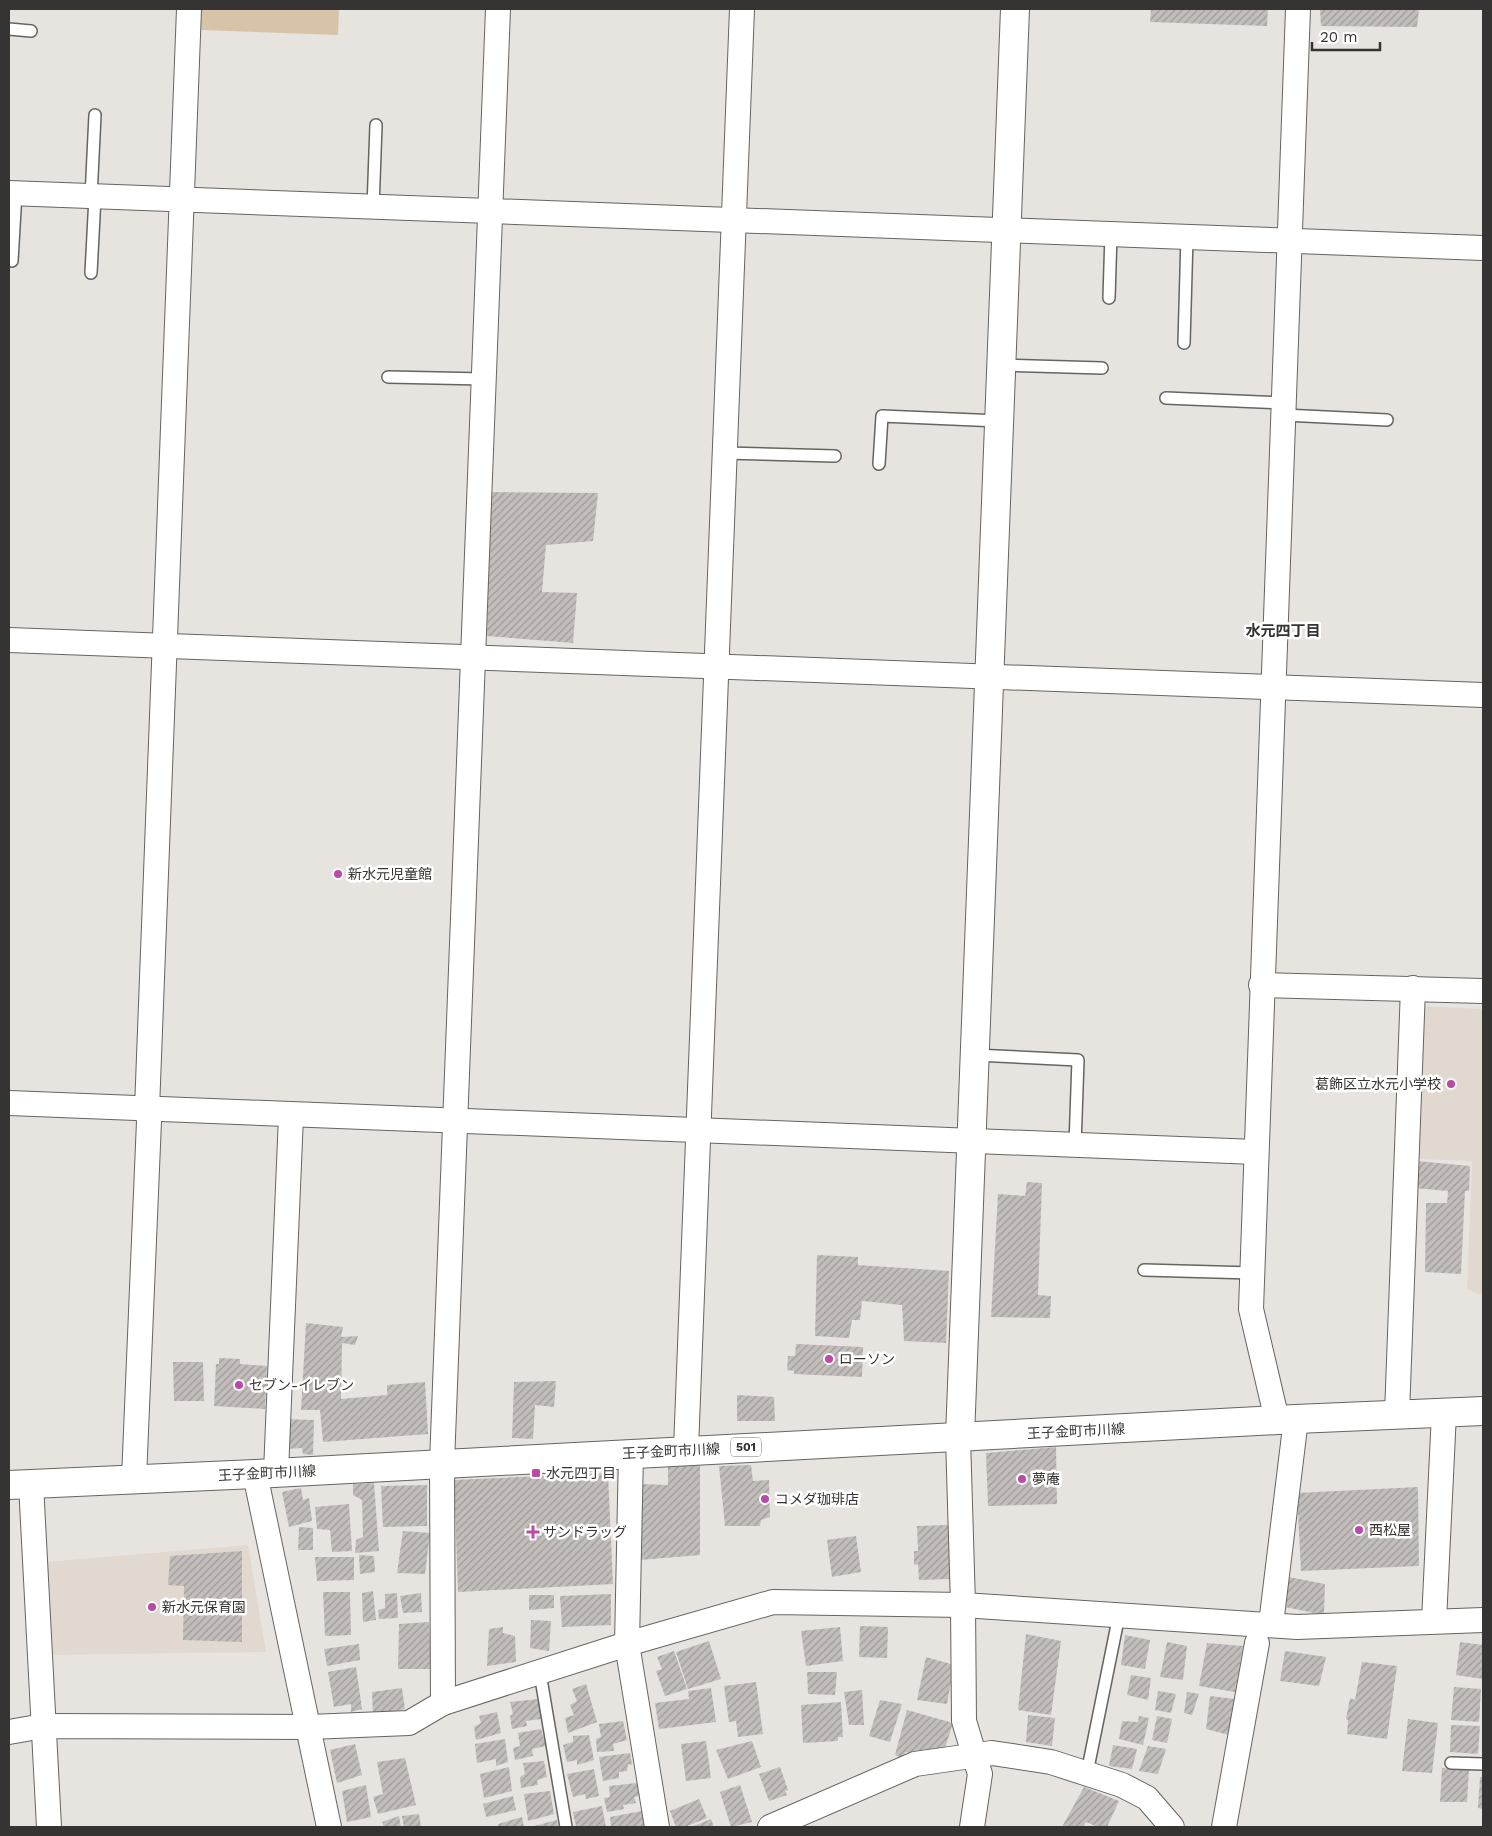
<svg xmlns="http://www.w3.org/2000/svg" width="1492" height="1836" font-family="'Work Sans','Noto Sans JP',sans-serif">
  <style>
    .built { fill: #e1d9cf }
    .green { fill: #d7c4a8 }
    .building { fill: url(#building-hatch) }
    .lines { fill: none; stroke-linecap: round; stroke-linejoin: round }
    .service-casing { stroke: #666460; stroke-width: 14 }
    .minor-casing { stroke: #666460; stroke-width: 26 }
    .tertiary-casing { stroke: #666460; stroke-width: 30 }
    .primary-casing { stroke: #666460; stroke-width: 30 }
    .service { stroke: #fff; stroke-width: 11 }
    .minor { stroke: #fff; stroke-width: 24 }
    .tertiary { stroke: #fff; stroke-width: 28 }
    .primary { stroke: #fff; stroke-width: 28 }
    .poi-dot { fill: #ba4aa6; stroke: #fff; stroke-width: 2 }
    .labels { text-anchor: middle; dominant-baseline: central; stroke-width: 5; stroke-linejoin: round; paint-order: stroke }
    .shield { fill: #fff; stroke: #727170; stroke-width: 1 }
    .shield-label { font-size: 12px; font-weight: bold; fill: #353432 }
    .poi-label { font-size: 14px; fill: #353432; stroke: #fff; text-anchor: start }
    .street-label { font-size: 14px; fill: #353432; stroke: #fff }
    .neighbourhood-label { font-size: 15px; font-weight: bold; fill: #353432; stroke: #fff }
  </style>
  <defs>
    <pattern id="building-hatch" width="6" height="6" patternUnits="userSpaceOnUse" patternTransform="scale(1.25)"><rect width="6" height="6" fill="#c3bebc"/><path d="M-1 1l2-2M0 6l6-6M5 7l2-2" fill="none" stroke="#9f9b99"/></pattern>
  </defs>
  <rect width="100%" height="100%" fill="#e7e4e0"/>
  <!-- built -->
  <g class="built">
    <polygon points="1423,1006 1483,1009 1483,1296 1467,1289 1472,1161 1417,1159"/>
    <polygon points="248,1545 266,1652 47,1655 45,1562"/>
  </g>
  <!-- green -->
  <polygon class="green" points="201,9 339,9 338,35 201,30"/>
  <!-- building -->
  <g class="building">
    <polygon points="1151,9 1268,9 1267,26 1150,22"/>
    <polygon points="1320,9 1419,9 1417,27 1321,26"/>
    <polygon points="490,492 598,493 593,541 546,545 542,592 577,593 573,643 487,636"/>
    <polygon points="1417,1161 1470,1166 1469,1191 1465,1191 1461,1274 1425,1272 1426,1203 1447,1203 1448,1191 1414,1188"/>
    <polygon points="1027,1182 1042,1183 1038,1295 1051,1296 1050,1318 991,1317 998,1194 1025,1196"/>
    <polygon points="817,1255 858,1257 858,1265 949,1271 946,1343 904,1341 902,1305 862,1301 860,1320 852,1320 849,1338 815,1336"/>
    <polygon points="306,1323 343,1327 341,1337 358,1336 355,1345 342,1343 341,1399 387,1395 387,1385 425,1382 428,1434 323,1442 320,1410 301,1410"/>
    <polygon points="796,1344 863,1347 862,1377 794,1374 794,1371 787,1370 788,1356 795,1356"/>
    <polygon points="219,1358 240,1359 240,1364 267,1366 265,1409 214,1406 216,1364 219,1364"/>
    <polygon points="173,1362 203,1362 204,1401 174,1401"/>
    <polygon points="556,1381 554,1407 535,1405 533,1439 512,1438 514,1382"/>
    <polygon points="737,1395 774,1397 775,1421 737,1421"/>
    <polygon points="285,1419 314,1420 313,1455 303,1454 302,1448 286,1449"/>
    <polygon points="1056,1447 1057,1504 988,1506 986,1453"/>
    <polygon points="700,1463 700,1555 640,1560 640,1484 668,1485 668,1464"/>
    <polygon points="751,1465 753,1481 769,1480 770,1517 761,1520 760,1526 725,1526 719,1466"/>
    <polygon points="608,1473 613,1584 458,1592 454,1480"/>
    <polygon points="374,1483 379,1551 355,1553 356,1540 363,1537 362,1500 353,1495 353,1484"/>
    <polygon points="427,1485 427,1526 383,1527 381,1486"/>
    <polygon points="1418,1487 1419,1566 1301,1571 1297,1493"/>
    <polygon points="301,1488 303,1500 309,1498 312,1521 289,1527 282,1492"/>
    <polygon points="349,1504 352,1551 332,1552 330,1530 317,1529 315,1507"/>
    <polygon points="948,1525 950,1579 919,1580 918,1564 914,1565 914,1551 918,1551 917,1526"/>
    <polygon points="299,1527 313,1528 313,1550 298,1550"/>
    <polygon points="403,1531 430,1533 425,1574 397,1573"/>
    <polygon points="856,1536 861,1572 832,1577 827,1540"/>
    <polygon points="242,1551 242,1642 183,1640 184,1586 168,1585 170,1556"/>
    <polygon points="359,1555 374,1556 375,1572 360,1574"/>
    <polygon points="315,1557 354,1557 354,1580 317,1581"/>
    <polygon points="1289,1577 1325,1584 1324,1615 1285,1607"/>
    <polygon points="373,1591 376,1620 363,1622 362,1593"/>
    <polygon points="323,1592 350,1592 351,1635 325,1636"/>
    <polygon points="397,1593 398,1618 379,1619 378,1610 385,1608 385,1594"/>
    <polygon points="421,1593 422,1612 403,1613 400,1596"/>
    <polygon points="611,1594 611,1625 562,1627 560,1596"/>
    <polygon points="529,1595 554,1595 554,1608 529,1610"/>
    <polygon points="531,1620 551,1621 549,1651 530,1648"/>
    <polygon points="429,1622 431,1669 398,1669 399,1624"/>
    <polygon points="860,1626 888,1627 887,1658 859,1657"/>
    <polygon points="503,1627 503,1633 515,1636 516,1662 487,1666 489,1629"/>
    <polygon points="840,1627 843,1661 806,1666 801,1631"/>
    <polygon points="1026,1634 1061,1641 1051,1715 1018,1710"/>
    <polygon points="1125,1635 1150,1640 1145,1669 1121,1665"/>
    <polygon points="709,1641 721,1679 688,1689 676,1652"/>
    <polygon points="1167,1642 1187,1646 1183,1680 1160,1677"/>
    <polygon points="1460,1642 1483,1645 1483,1679 1456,1675"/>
    <polygon points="1207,1643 1243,1646 1235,1692 1199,1686"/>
    <polygon points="359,1644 360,1660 327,1666 324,1649"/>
    <polygon points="674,1651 687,1689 665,1696 656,1671 662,1669 657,1657"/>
    <polygon points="1285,1651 1326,1657 1319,1686 1280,1681"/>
    <polygon points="926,1657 954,1665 947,1704 917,1700"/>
    <polygon points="1362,1662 1397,1666 1387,1739 1347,1734 1348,1720 1346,1719 1350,1698 1355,1700"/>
    <polygon points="356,1667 362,1709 351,1712 351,1704 334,1707 328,1672"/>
    <polygon points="807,1672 837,1672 835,1695 808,1694"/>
    <polygon points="1131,1675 1151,1678 1148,1700 1127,1695"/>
    <polygon points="756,1682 763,1734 738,1737 736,1721 729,1722 724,1686"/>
    <polygon points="586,1684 597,1722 568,1733 565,1718 574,1715 570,1705 577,1701 572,1689"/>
    <polygon points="1454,1687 1481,1689 1479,1722 1451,1720"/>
    <polygon points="402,1688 405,1709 373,1715 372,1692"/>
    <polygon points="711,1688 716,1722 659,1729 655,1703 689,1699 688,1691"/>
    <polygon points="862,1690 864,1725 849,1725 844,1692"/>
    <polygon points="1158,1691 1176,1694 1171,1713 1155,1710"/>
    <polygon points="1187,1692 1199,1694 1192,1715 1184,1713"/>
    <polygon points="1210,1696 1235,1699 1229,1735 1206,1729"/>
    <polygon points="539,1699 541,1719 526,1721 527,1726 512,1729 510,1716 513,1714 510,1702"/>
    <polygon points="880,1700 902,1704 890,1742 869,1736"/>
    <polygon points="841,1702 843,1737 838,1737 838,1741 803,1743 801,1705"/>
    <polygon points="907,1710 953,1723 945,1748 916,1754 905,1752 904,1759 895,1755"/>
    <polygon points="497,1712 501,1733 476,1740 474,1727 481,1723 479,1716"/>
    <polygon points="1028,1715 1055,1718 1052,1746 1026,1742"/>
    <polygon points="1139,1716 1149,1718 1143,1745 1119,1739 1122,1721 1138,1722"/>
    <polygon points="1157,1716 1172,1719 1167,1743 1152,1740"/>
    <polygon points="1408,1719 1438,1723 1432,1773 1402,1771"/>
    <polygon points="623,1721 627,1740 613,1744 614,1751 597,1752 596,1739 601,1737 599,1724"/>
    <polygon points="1451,1725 1480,1726 1478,1754 1450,1752"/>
    <polygon points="541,1729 546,1746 532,1749 533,1756 515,1760 513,1748 520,1746 518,1733"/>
    <polygon points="589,1735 594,1760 577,1765 577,1760 567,1762 563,1745 573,1742 573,1736"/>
    <polygon points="505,1739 508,1762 496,1766 496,1759 477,1763 475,1744"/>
    <polygon points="706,1741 711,1778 686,1781 681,1744"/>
    <polygon points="752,1741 761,1767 728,1779 716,1750"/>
    <polygon points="355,1744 362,1775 337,1783 330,1750"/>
    <polygon points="1113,1745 1137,1749 1132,1769 1109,1766"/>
    <polygon points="1148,1746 1166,1749 1158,1774 1139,1771"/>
    <polygon points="630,1753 632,1765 628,1764 627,1771 619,1772 619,1778 603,1781 599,1757"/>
    <polygon points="405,1758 416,1805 378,1814 373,1797 383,1794 377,1762"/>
    <polygon points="544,1761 547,1777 537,1780 538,1785 521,1788 520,1777 525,1774 523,1763"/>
    <polygon points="509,1767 512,1791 484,1798 480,1774"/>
    <polygon points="780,1767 788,1790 785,1791 787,1795 769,1801 759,1774"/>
    <polygon points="1442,1768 1469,1770 1467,1802 1440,1802"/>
    <polygon points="594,1769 599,1796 586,1799 585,1794 573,1797 567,1774"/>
    <polygon points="1480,1777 1483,1777 1483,1809 1478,1808"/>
    <polygon points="637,1783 639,1796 634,1797 636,1803 623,1805 624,1809 607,1812 604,1798 610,1797 609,1786"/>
    <polygon points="366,1785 371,1817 347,1822 342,1791"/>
    <polygon points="740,1785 752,1822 731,1827 720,1792"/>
    <polygon points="1084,1787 1119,1801 1107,1827 1098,1827 1086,1822 1083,1827 1062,1827"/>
    <polygon points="550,1791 554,1814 528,1821 524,1794"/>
    <polygon points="513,1796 516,1810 486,1817 483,1804"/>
    <polygon points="699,1799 707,1818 685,1827 676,1827 670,1811"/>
    <polygon points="602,1806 606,1827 576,1827 573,1812"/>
    <polygon points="642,1811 645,1827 611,1827 610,1817"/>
    <polygon points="419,1814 421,1827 404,1827 402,1816"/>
    <polygon points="399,1816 401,1827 384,1827 382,1822"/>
    <polygon points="522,1817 524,1827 498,1827 498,1824"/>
    <polygon points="711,1819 714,1827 691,1827"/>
    <polygon points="557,1820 558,1827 530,1827"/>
  </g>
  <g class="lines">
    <!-- service casing -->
    <g class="service-casing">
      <g id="service">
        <polyline points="9,29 31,31"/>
        <polyline points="91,197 95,115"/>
        <polyline points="373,208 376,125"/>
        <polyline points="12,261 16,193"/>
        <polyline points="91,273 95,197"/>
        <polyline points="1109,298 1111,234"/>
        <polyline points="1184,343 1187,237"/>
        <polyline points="1001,365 1102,368"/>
        <polyline points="388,377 484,379"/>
        <polyline points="1166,398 1285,403"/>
        <polyline points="1284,415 1387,420"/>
        <polyline points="725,453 835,456"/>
        <polyline points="879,464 882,416 999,421"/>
        <polyline points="975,1055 1078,1060 1075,1145"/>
        <polyline points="1144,1270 1252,1273"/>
        <polyline points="540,1673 566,1827"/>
        <polyline points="1451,1763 1483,1764"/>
        <polyline points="1087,1773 1119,1615"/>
      </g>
    </g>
    <!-- minor casing -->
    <g class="minor-casing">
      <g id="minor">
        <polyline points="9,193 1483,248"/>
        <polyline points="9,640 1483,695"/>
        <polyline points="1261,985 1483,991"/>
        <polyline points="9,1103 1256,1152"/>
        <polyline points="1397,1414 1413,988"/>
        <polyline points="1277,1420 1251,1309 1298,9"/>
        <polyline points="958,1437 963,1605 964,1721 980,1774 972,1827"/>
        <polyline points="686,1449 742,9"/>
        <polyline points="631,1453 627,1644 657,1827"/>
        <polyline points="276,1472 291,1116"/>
        <polyline points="255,1474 329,1827"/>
        <polyline points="134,1479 149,1121 147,1109 189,9"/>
        <polyline points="31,1484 49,1827"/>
        <polyline points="1434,1621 1444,1413"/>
        <polyline points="1271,1624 1296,1419"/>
        <polyline points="443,1703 442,1463 498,9"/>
        <polyline points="9,1732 43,1726 309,1727 409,1723 443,1703 627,1644 773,1602 963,1605 1297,1627 1483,1620"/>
        <polyline points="770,1827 915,1764 992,1753 1051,1762 1122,1785 1147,1798 1172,1827"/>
        <polyline points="1224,1827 1257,1643"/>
      </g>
    </g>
    <!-- tertiary casing -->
    <g class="tertiary-casing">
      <polyline id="tertiary" points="960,1437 1015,9"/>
    </g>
    <!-- primary casing -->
    <g class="primary-casing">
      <polyline id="primary" points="9,1485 255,1474 1296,1419 1483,1411"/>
    </g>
    <!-- service -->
    <use href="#service" class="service"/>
    <!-- minor -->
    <use href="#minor" class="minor"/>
    <!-- tertiary -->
    <use href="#tertiary" class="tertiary"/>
    <!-- primary -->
    <use href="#primary" class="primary"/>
  </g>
  <!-- markers -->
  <g class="poi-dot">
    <circle cx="338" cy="874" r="5"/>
    <circle cx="1451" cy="1084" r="5"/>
    <circle cx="829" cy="1359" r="5"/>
    <circle cx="239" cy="1385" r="5"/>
    <rect x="531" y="1468" width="10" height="10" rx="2.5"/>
    <circle cx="1022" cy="1479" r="5"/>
    <circle cx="765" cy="1499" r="5"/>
    <circle cx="1359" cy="1530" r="5"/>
    <path d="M530.5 1524.5h5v5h5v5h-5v5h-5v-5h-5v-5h5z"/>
    <circle cx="152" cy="1607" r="5"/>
  </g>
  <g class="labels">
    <!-- shield labels -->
    <rect class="shield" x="731" y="1437.5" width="30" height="19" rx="4"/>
    <g class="shield-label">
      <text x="746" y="1447">501</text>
    </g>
    <!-- poi labels -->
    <g class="poi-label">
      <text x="348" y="874">新水元児童館</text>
      <text x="1441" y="1084" text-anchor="end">葛飾区立水元小学校</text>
      <text x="839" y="1359">ローソン</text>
      <text x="249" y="1385">セブン-イレブン</text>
      <text x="546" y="1473">水元四丁目</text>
      <text x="1032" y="1479">夢庵</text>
      <text x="775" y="1499">コメダ珈琲店</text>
      <text x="1369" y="1530">西松屋</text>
      <text x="543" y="1532">サンドラッグ</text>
      <text x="162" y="1607">新水元保育園</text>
    </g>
    <!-- street labels -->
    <g class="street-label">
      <text transform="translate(1076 1431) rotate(-3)">王子金町市川線</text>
      <text transform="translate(671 1451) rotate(-3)">王子金町市川線</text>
      <text transform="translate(267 1473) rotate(-3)">王子金町市川線</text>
    </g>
    <!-- neighbourhood labels -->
    <g class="neighbourhood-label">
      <text x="1283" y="631">水元四丁目</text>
    </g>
  </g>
  <!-- border -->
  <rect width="1492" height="1836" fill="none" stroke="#353432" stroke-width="20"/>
  <!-- scale -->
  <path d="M1312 42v8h68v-8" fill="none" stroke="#353432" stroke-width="2.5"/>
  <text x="1320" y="42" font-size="15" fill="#353432" stroke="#ffffff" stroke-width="4" paint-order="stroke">20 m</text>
</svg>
